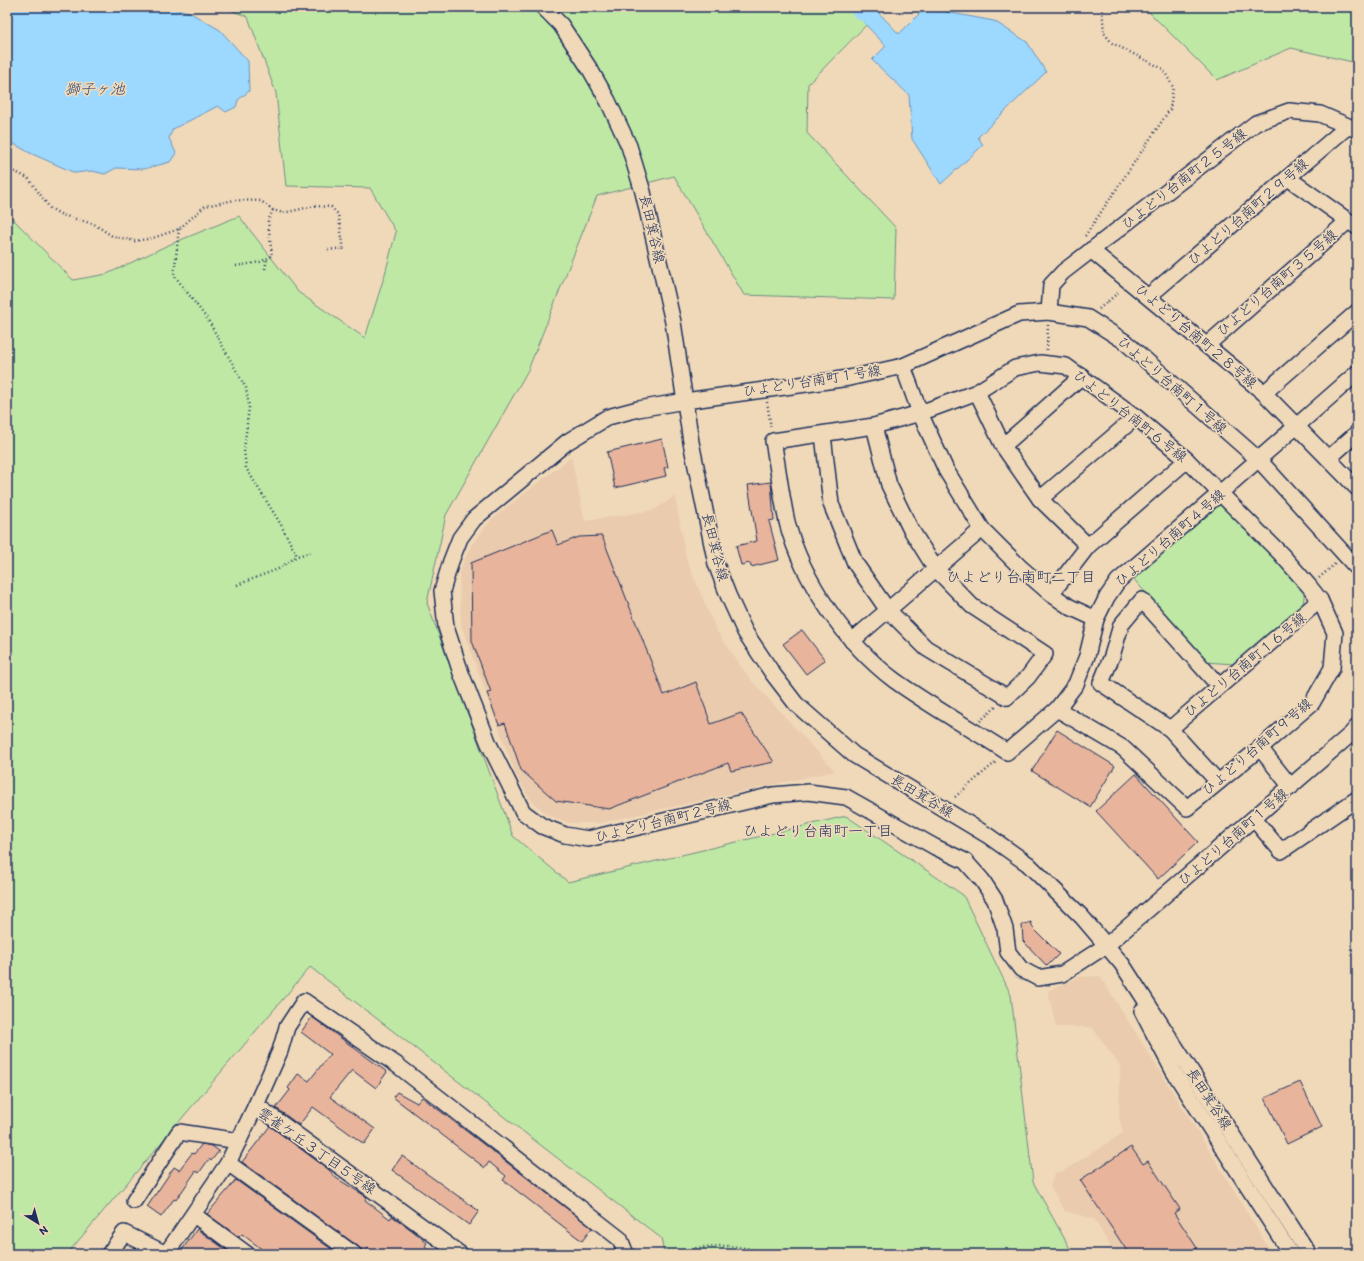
<svg xmlns="http://www.w3.org/2000/svg" width="1364" height="1261" font-family="Itim,'Klee One',sans-serif">
  <style>
    .built { fill: #eacbae }
    .green { fill: #bfe8a4; stroke: #6d8c81 }
    .water { fill: #9dd8fe; stroke: #6994be }
    .lines { fill: none; stroke-linecap: round; stroke-linejoin: round }
    .river { stroke: #9dd8fe; stroke-width: 24 }
    .building { fill: #e8b49b; stroke: #1b2f5e }
    .minor-casing { stroke: #1b2f5e; stroke-width: 18 }
    .path { stroke: #1b2f5e; stroke-width: 2.5; stroke-dasharray: 1 3; stroke-linecap: butt }
    .minor { stroke: #f0d9b9; stroke-width: 15 }
    .labels { text-anchor: middle; dominant-baseline: central; stroke-width: 3.5; stroke-linejoin: round; paint-order: stroke }
    .street-label { font-size: 14px; fill: #1b2f5e; stroke: #f0d9b9 }
    .water-label { font-size: 15px; font-style: italic; fill: #2e4876; stroke: #f0d9b9 }
    .neighbourhood-label { font-size: 15px; fill: #1b2f5e; stroke: #f0d9b9 }
  </style>
  <rect width="100%" height="100%" fill="#f0d9b9"/>
  <filter id="ink" filterUnits="userSpaceOnUse"><feTurbulence type="fractalNoise" baseFrequency=".025" numOctaves="2"/><feDisplacementMap in="SourceGraphic" scale="8" xChannelSelector="R" yChannelSelector="G"/><feConvolveMatrix kernelMatrix="1 2 1 2 8 2 1 2 1" color-interpolation-filters="sRGB"/></filter>
  <g filter="url(#ink)">
    <!-- built -->
    <g class="built">
      <polygon points="571,457 585,521 654,510 675,496 686,558 716,630 750,679 835,771 600,823 570,823 547,815 531,800 517,778 461,625 459,573 470,547 492,519"/>
      <polygon points="1100,976 1213,1156 1272,1254 1115,1254 1094,1219 1065,1211 1050,1186 1055,1173 1063,1171 1123,1133 1119,1117 1120,1066 1092,1027 1056,1027 1048,991 1079,977"/>
    </g>
    <!-- green -->
    <g class="green">
      <polygon points="223,7 884,7 808,84 807,133 896,228 894,300 744,295 674,176 597,196 528,370 446,515 427,603 513,836 568,882 846,816 963,895 1011,995 1033,1182 1073,1254 664,1254 661,1238 310,967 67,1254 7,1254 7,213 73,280 107,274 166,246 239,216 298,292 365,338 385,274 396,232 370,188 286,186 276,93 248,17"/>
      <polygon points="1144,7 1357,7 1357,63 1291,48 1217,80"/>
      <polygon points="1217,505 1226,506 1305,589 1303,605 1234,664 1205,662 1132,577"/>
    </g>
    <!-- water -->
    <g class="water">
      <polygon points="7,7 169,7 189,12 220,30 248,61 249,91 238,100 236,107 226,112 218,106 173,129 169,138 176,153 170,162 144,169 116,168 105,174 92,171 75,173 30,153 7,140"/>
      <polygon points="866,7 877,11 899,34 925,8 994,21 1027,42 1046,72 978,137 983,145 941,184 912,139 909,95 872,60 886,46 864,23 862,11"/>
    </g>
    <g class="lines">
      <!-- river -->
      <polyline class="river" points="862,7 864,9"/>
    </g>
    <!-- building -->
    <g class="building">
      <polygon points="662,439 668,467 664,468 666,476 615,488 607,452"/>
      <polygon points="771,482 774,520 769,521 779,560 751,567 750,563 741,565 736,546 757,541 748,485"/>
      <polygon points="552,530 558,545 579,537 602,536 664,695 696,682 711,724 741,713 774,762 731,771 728,763 609,809 556,801 521,770 505,723 499,725 487,693 491,692 472,641 471,563"/>
      <polygon points="802,630 825,660 806,674 783,644"/>
      <polygon points="1057,730 1115,766 1090,807 1032,771"/>
      <polygon points="1136,774 1198,842 1158,879 1096,811"/>
      <polygon points="1031,922 1033,928 1059,954 1047,966 1023,941 1022,925"/>
      <polygon points="312,1017 387,1072 376,1088 352,1070 330,1097 375,1129 364,1144 313,1107 299,1125 276,1108 290,1090 288,1088 298,1074 309,1081 330,1054 301,1032"/>
      <polygon points="1300,1082 1322,1127 1287,1144 1265,1098"/>
      <polygon points="397,1092 417,1103 422,1097 592,1228 582,1241 503,1180 506,1176 489,1162 485,1168 393,1097"/>
      <polygon points="270,1126 329,1170 336,1178 367,1197 365,1200 390,1219 392,1216 413,1231 427,1243 425,1246 436,1254 376,1254 368,1248 365,1253 359,1247 242,1162"/>
      <polygon points="202,1144 212,1146 219,1151 211,1161 209,1159 199,1173 196,1171 176,1200 174,1199 161,1217 147,1207 174,1167 179,1170 192,1153 194,1154"/>
      <polygon points="1131,1147 1143,1164 1148,1161 1180,1209 1174,1213 1197,1248 1188,1254 1129,1254 1080,1180"/>
      <polygon points="402,1156 479,1211 469,1225 392,1170"/>
      <polygon points="236,1180 334,1251 332,1254 268,1254 242,1234 239,1237 207,1214"/>
      <polygon points="197,1229 229,1252 227,1254 179,1254"/>
    </g>
    <g class="lines">
      <!-- minor casing -->
      <g class="minor-casing">
        <g id="minor">
          <polyline points="543,7 561,25 591,71 608,101 629,146 643,192 673,322 691,442 716,564 728,595 745,632 773,674 796,704 854,755 987,835 1028,864 1082,917 1122,964 1309,1254"/>
          <polyline points="1288,178 1357,227"/>
          <polyline points="1091,250 1264,393 1357,488"/>
          <polyline points="1149,296 1347,127"/>
          <polyline points="1049,312 1051,285 1063,272 1256,123 1289,111 1320,114 1357,130"/>
          <polyline points="1207,345 1348,221"/>
          <polyline points="903,366 920,413 946,470 982,529 1021,568 1051,594 1070,607 1096,619"/>
          <polyline points="977,392 1003,446 1040,499 1088,546"/>
          <polyline points="1264,393 1357,312"/>
          <polyline points="823,435 831,504 855,563 887,609 926,648 1007,697 1028,677 1045,654 972,606 935,568 910,528 889,485 874,426"/>
          <polyline points="1003,446 1082,376"/>
          <polyline points="1329,458 1357,433"/>
          <polyline points="1040,499 1136,417"/>
          <polyline points="1357,568 1259,460 1124,341 1088,318 1049,312 1019,314 903,366 849,378 685,401 638,409 608,417 567,442 474,519 460,538 451,561 442,591 446,627 461,673 489,744 523,812 542,826 565,835 588,839 773,795 808,792 846,797 935,847 965,861 982,880 995,900 1005,929 1008,952 1021,969 1038,978 1062,974 1107,945 1351,734 1357,727"/>
          <polyline points="1051,594 1088,546 1187,460"/>
          <polyline points="852,641 982,529"/>
          <path d="M1057 709 1123 748 1187 808 1260 748 1312 703 1332 668 1335 633 1320 600 1309 586 1281 554 1187 460 1136 417 1066 366 1040 363 1015 368 977 392 920 413 874 426 773 441C778 467 781 495 787 522 802 580 846 644 894 680 930 706 970 728 1007 752L1057 709 1076 684 1087 656 1096 619 1107 597 1118 581C1198 513 1277 443 1357 373"/>
          <polyline points="1170,729 1320,600"/>
          <polyline points="1260,748 1291,787"/>
          <polyline points="1218,782 1170,729 1101,683 1112,656 1121,625 1142,600 1219,686"/>
          <polyline points="1254,819 1281,851 1357,799"/>
          <polyline points="1142,1011 1174,1072 1291,1254"/>
          <polyline points="256,1105 280,1051 287,1027 304,1001 397,1065 620,1239 626,1254"/>
          <polyline points="228,1163 354,1254"/>
          <polyline points="134,1201 179,1132 239,1141"/>
          <polyline points="194,1215 247,1254"/>
          <polyline points="109,1254 124,1233 166,1254"/>
          <polyline points="166,1254 228,1163 256,1105 460,1254"/>
        </g>
      </g>
      <!-- path -->
      <g class="path">
        <polyline points="1016,7 1026,9 1027,7"/>
        <polyline points="7,168 28,178 50,208 62,215 94,224 112,236 135,241 153,238 179,229 205,206 235,200 261,201 273,210 283,213 315,206 331,207 338,214 343,243 343,248"/>
        <polyline points="179,229 174,275 208,320 246,388 249,407 244,450 246,468 280,523 297,556"/>
        <polyline points="1085,236 1170,109 1173,87 1163,69 1112,43 1104,33 1102,7"/>
        <polyline points="328,250 343,248 345,252"/>
        <polyline points="236,266 260,262 272,256 268,221 273,210"/>
        <polyline points="265,269 267,259"/>
        <polyline points="1099,309 1120,291"/>
        <polyline points="1047,350 1048,325"/>
        <polyline points="767,402 771,428"/>
        <polyline points="1319,578 1336,563"/>
        <polyline points="237,585 278,569 297,556 313,552"/>
        <polyline points="980,721 997,706"/>
        <polyline points="955,797 997,761"/>
        <path d="M668 1254C699 1246 734 1241 764 1254"/>
      </g>
      <!-- minor -->
      <use href="#minor" class="minor"/>
    </g>
  </g>
  <g class="labels">
    <!-- street labels -->
    <g class="street-label">
      <text transform="translate(1184 179) rotate(-38)">ひよどり台南町２５号線</text>
      <text transform="translate(1248 212) rotate(-41)">ひよどり台南町２９号線</text>
      <text transform="translate(652 229) rotate(77)">長田箕谷線</text>
      <text transform="translate(1277 283) rotate(-41)">ひよどり台南町３５号線</text>
      <text transform="translate(1196 336) rotate(40)">ひよどり台南町２８号線</text>
      <text transform="translate(812 381) rotate(-9)">ひよどり台南町１号線</text>
      <text transform="translate(1172 385) rotate(41)">ひよどり台南町１号線</text>
      <text transform="translate(1130 416) rotate(38)">ひよどり台南町６号線</text>
      <text transform="translate(1170 538) rotate(-41)">ひよどり台南町４号線</text>
      <text transform="translate(715 547) rotate(76)">長田箕谷線</text>
      <text transform="translate(1245 665) rotate(-40)">ひよどり台南町１６号線</text>
      <text transform="translate(1257 747) rotate(-41)">ひよどり台南町９号線</text>
      <text transform="translate(922 796) rotate(31)">長田箕谷線</text>
      <text transform="translate(663 821) rotate(-14)">ひよどり台南町２号線</text>
      <text transform="translate(1233 837) rotate(-41)">ひよどり台南町１号線</text>
      <text transform="translate(1209 1099) rotate(57)">長田箕谷線</text>
      <text transform="translate(317 1151) rotate(35)">雲雀ケ丘３丁目５号線</text>
    </g>
    <!-- water labels -->
    <g class="water-label">
      <text x="95" y="89">獅子ヶ池</text>
    </g>
    <!-- neighbourhood labels -->
    <g class="neighbourhood-label">
      <text x="1021" y="577">ひよどり台南町二丁目</text>
      <text x="818" y="831">ひよどり台南町一丁目</text>
    </g>
  </g>
  <!-- margin -->
  <rect width="1364" height="1261" fill="none" stroke="#f0d9b9" stroke-width="24"/>
  <rect x="12" y="12" width="1340" height="1237" fill="none" stroke="#1b2f5e" stroke-width="1.5" filter="url(#ink)"/>
  <!-- north arrow -->
  <g transform="translate(38 1223) rotate(143)" stroke="#f0d9b9" stroke-width="3" paint-order="stroke">
  <path d="M0-3L7 15L0 10L-7 15Z" fill="#1b2f5e"/>
  <text y="-6" font-size="11" font-weight="bold" text-anchor="middle" fill="#1b2f5e">N</text>
  </g>
</svg>
